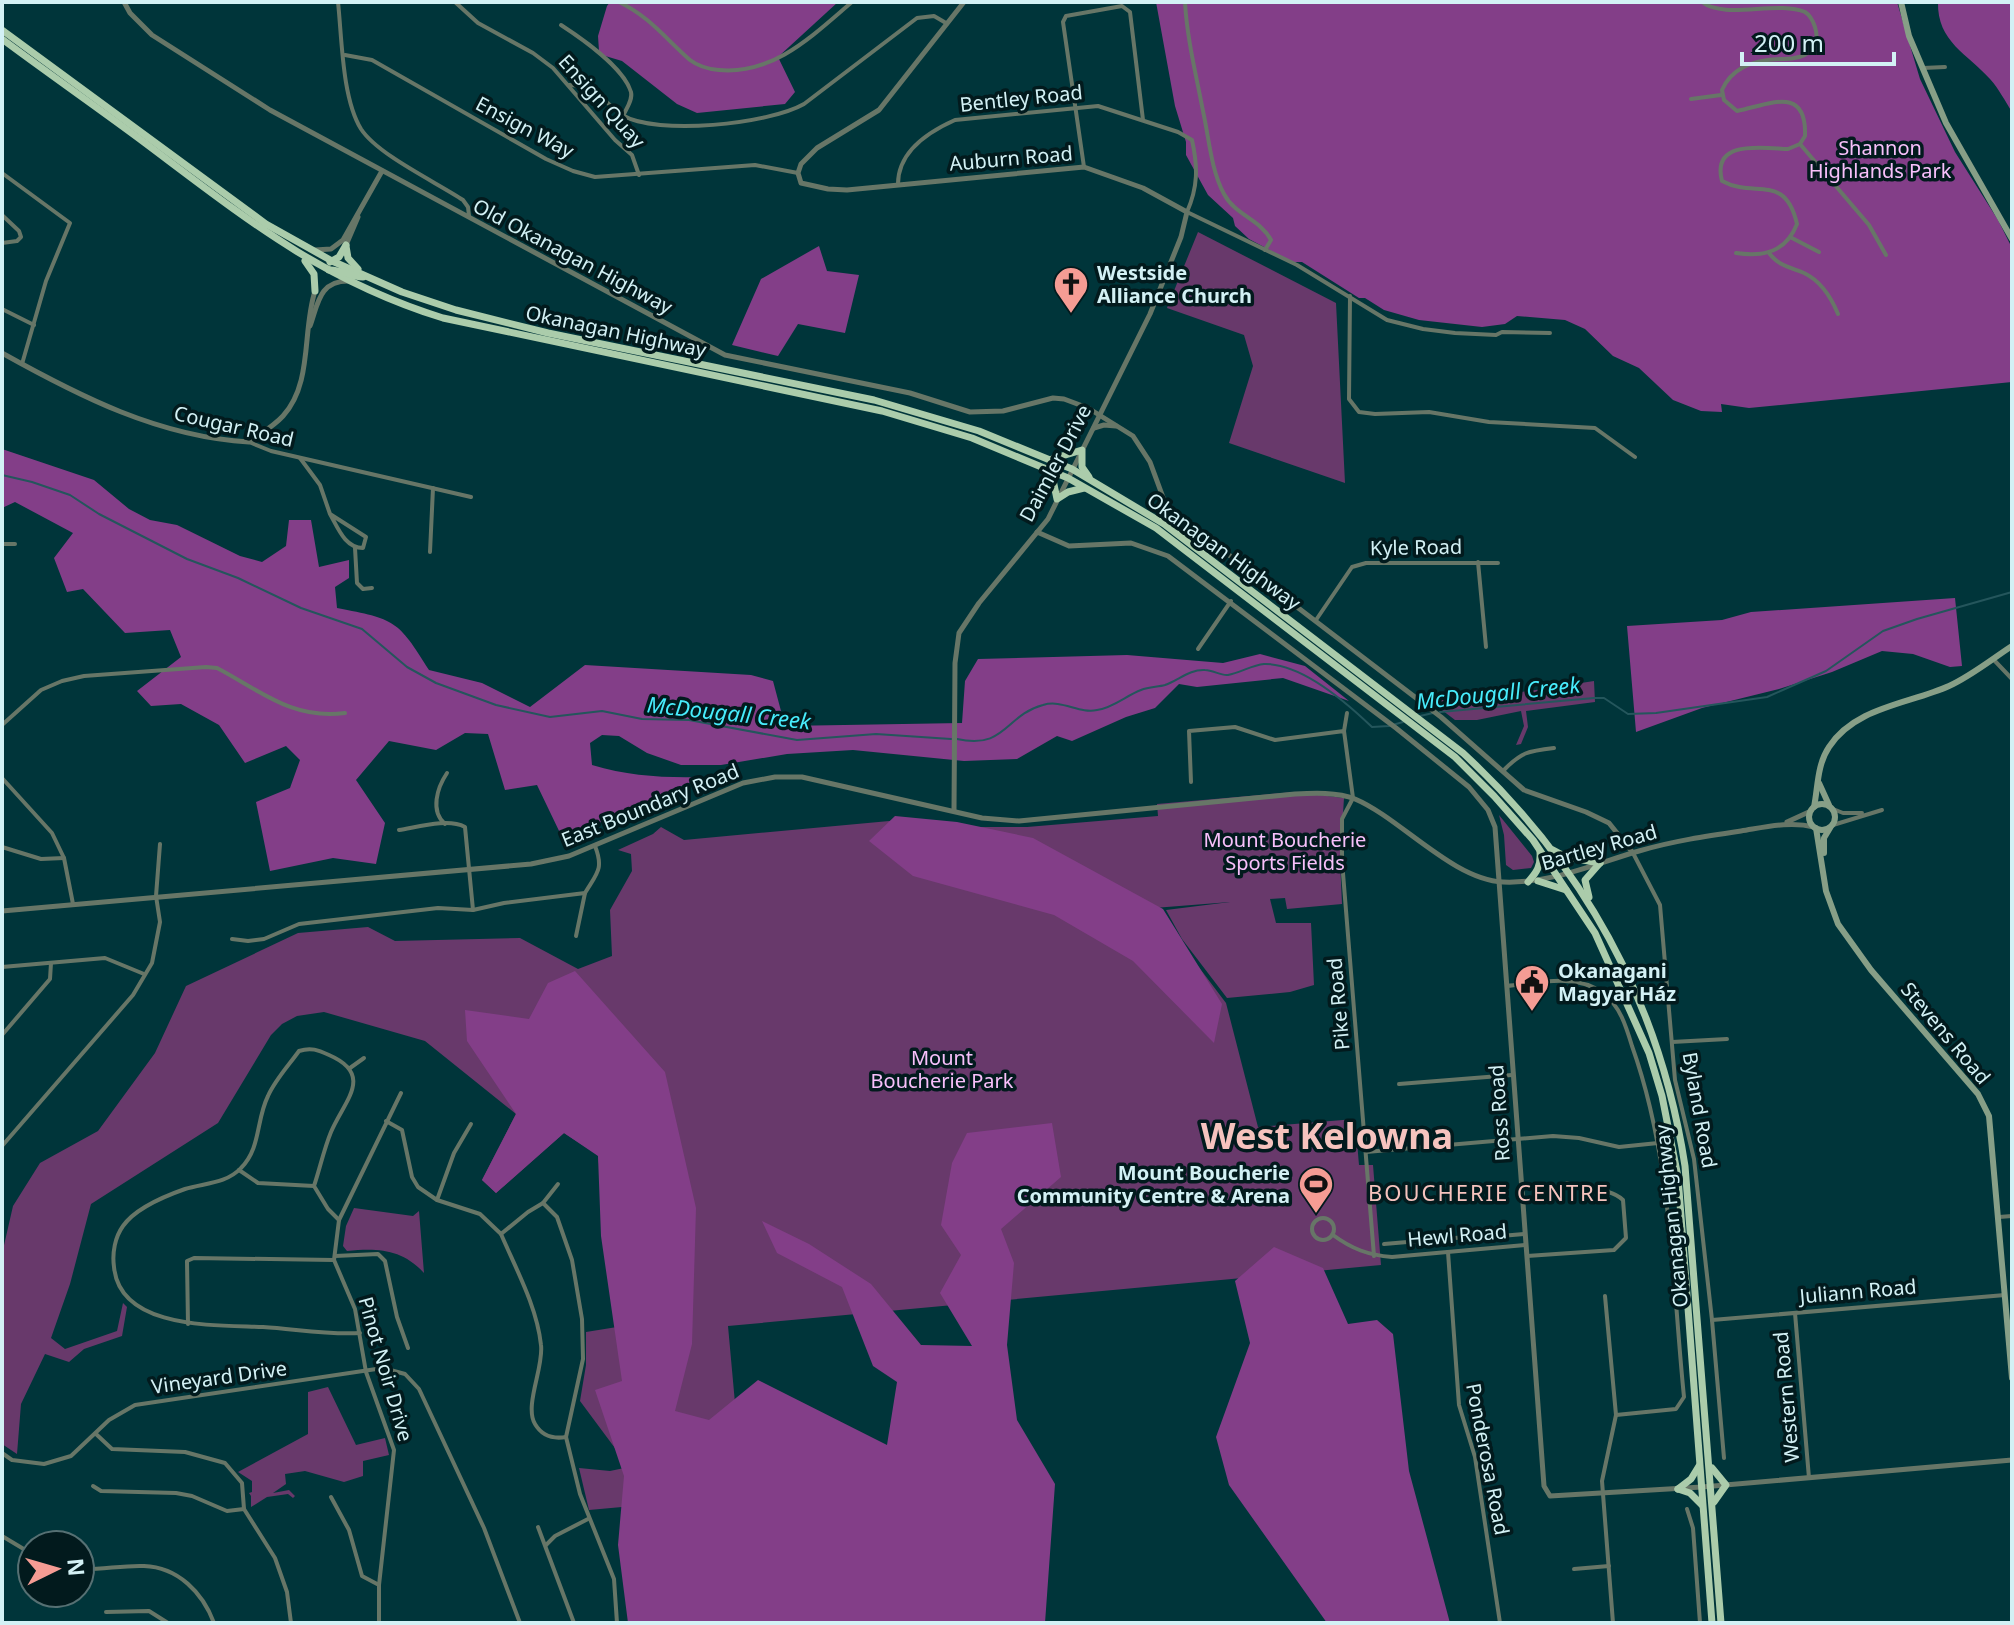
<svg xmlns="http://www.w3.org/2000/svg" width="2014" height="1625" font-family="'Noto Sans',sans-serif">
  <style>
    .green { fill: #68396b }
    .forest { fill: #833e88 }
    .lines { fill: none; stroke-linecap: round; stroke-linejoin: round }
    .stream { stroke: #24565c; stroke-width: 2 }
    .minor { stroke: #677667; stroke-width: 4 }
    .tertiary { stroke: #677667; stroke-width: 5 }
    .secondary { stroke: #879f87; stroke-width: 6 }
    .trunk { stroke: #abccab; stroke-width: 7 }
    .labels { text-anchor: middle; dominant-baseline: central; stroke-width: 7; stroke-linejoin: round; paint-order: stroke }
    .street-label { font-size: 20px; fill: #d3f1f5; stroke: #021a1d }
    .park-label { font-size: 20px; fill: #f8c0fb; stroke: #021a1d }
    .poi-label { font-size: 20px; font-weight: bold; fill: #d3f1f5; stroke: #021a1d; text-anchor: start }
    .water-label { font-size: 22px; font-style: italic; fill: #47ecfc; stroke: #021a1d }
    .neighbourhood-label { font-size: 22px; letter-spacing: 2px; fill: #f6c3be; stroke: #021a1d }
    .town-label { font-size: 36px; font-weight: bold; fill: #f6c3be; stroke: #021a1d }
  </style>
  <rect width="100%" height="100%" fill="#00353a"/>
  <!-- green -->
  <g class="green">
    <polygon points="1198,232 1336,303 1345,483 1229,443 1253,366 1244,335 1167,308"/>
    <polygon points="1594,681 1595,702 1526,711 1528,727 1521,744 1516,745 1524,726 1521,711 1477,720 1455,720 1421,694 1476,699"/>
    <polygon points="1294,792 1344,798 1340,860 1342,904 1287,909 1285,898 1270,899 1276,923 1311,923 1314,985 1290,992 1227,998 1182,939 1166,910 1230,902 1154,908 1226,1003 1258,1127 1355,1119 1359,1165 1373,1165 1381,1265 728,1326 744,1502 633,1506 589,1510 579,1468 610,1471 629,1467 580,1401 586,1365 586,1332 617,1327 598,1155 564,1133 496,1193 482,1180 516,1114 425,1041 324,1012 297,1016 282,1024 271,1035 218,1123 91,1204 70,1284 51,1338 65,1349 117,1331 123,1303 127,1307 122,1336 84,1349 69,1362 45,1354 21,1404 17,1454 2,1444 2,1254 13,1206 40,1163 98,1131 155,1053 186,986 298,933 368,927 395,941 520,938 578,969 612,956 610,910 632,871 631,854 618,850 653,834 661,827 684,840 911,819 974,827 1027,827 1158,816 1157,804"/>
    <polygon points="1499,815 1532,856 1534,862 1531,868 1513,870 1506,865 1504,835"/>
    <path d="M354 1208 413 1216 419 1211 424 1273C402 1249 378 1248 347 1251L343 1246 346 1226Z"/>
    <polygon points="328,1387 356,1445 385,1438 389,1455 363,1461 363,1476 344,1482 305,1471 285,1474 286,1484 273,1493 289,1490 295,1496 293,1498 288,1494 267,1497 251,1507 251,1496 249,1493 252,1492 252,1481 238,1472 308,1434 308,1392"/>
  </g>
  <!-- forest -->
  <g class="forest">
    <polygon points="610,2 838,2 778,57 795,92 785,104 697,113 677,104 622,61 602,55 599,51 598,36 607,6"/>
    <polygon points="1156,2 1897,2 1920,79 1955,152 1998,220 2012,248 2012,382 1749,408 1721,404 1722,412 1701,411 1673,400 1639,368 1613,356 1585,329 1565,320 1517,316 1505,324 1482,327 1419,320 1384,310 1365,298 1359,298 1302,262 1292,262 1249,239 1235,226 1233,218 1208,195 1186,155 1186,142 1175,106"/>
    <path d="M1938 2H2012V112C2005 101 1999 89 1990 79 1968 54 1937 42 1938 2Z"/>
    <polygon points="819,246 827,271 859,275 845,333 798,324 778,356 732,345 761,279"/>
    <path d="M2 449 94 480 129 509 150 520 177 525 240 556 262 562 286 546 289 520H311L319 567 349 560V578L335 587 337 608C395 619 398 620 429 670L482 683 530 707 585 665 751 675 773 681 785 726 962 723 965 681 978 659 1127 655 1223 663 1260 654 1305 666 1349 701 1283 678 1197 687 1179 684 1155 708 1126 717 1072 741 1057 736 1017 759 964 761 853 750 787 754 721 765H681L647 753 619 736 602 735 590 743 592 765C629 776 664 778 702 777L583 830 561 835 537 785 505 790 488 734 465 733 436 750 389 741 356 780 385 823 376 864 333 858 270 871 256 802 290 788 300 760 286 746 245 763 219 725 181 704 151 706 137 691 181 657 170 630 125 633 83 589 67 592 54 558 73 533 15 502 2 508Z"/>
    <polygon points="1955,598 1962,666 1950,667 1913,654 1882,651 1832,672 1779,689 1702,708 1636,732 1627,626 1722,620 1751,612"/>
    <polygon points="895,816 957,822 1033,838 1163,909 1222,1004 1214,1043 1133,961 1054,915 913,876 869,841"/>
    <polygon points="575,971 665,1072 696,1208 692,1344 675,1411 709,1420 758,1380 887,1445 897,1382 873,1366 842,1287 777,1253 762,1221 809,1244 871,1284 921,1345 972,1346 940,1293 961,1255 941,1225 952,1163 967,1133 1052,1123 1061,1177 1001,1229 1014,1263 1007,1345 1017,1420 1055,1484 1045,1623 628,1623 618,1545 624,1476 595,1390 622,1381 601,1236 598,1156 564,1133 496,1193 482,1180 516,1114 467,1041 465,1010 529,1019 548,983"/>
    <polygon points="1274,1247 1323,1268 1348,1324 1377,1320 1393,1334 1409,1471 1450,1623 1327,1623 1229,1485 1216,1437 1250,1343 1235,1281"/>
  </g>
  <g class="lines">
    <!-- stream -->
    <g class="stream">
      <polyline points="2,475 32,482 70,495 99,514 187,559 238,578 301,608 362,629 407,667 436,683 496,705 550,717 602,711 642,719 689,720 797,740 876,734 951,739"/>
      <polyline points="1440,712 1594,698 1604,698 1628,714 1656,713 1767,697 1826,671 1883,631 1917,619 2012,592"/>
      <polyline points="1420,716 1433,713"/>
      <path d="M957 739C1006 750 1005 715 1043 705 1062 699 1079 714 1097 710 1113 708 1127 695 1141 690 1149 687 1158 687 1165 685 1179 680 1190 669 1205 670 1213 670 1221 676 1228 675 1240 673 1252 665 1264 664 1301 663 1346 702 1372 727L1389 726 1403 722"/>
    </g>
    <!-- minor -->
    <g class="minor">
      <path d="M338 2C342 39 342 98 361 129 378 155 436 182 463 200L468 207 469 216"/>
      <polyline points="455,2 478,23 533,53 553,68 615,140 632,155 639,175"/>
      <path d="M619 2C650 17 665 38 690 60 699 67 708 69 719 70 774 75 813 35 852 2"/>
      <path d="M1185 2C1187 39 1196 74 1203 111 1209 138 1211 170 1224 194 1235 215 1261 220 1271 240L1265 250"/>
      <path d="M1702 2C1725 20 1777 0 1805 12 1810 15 1813 21 1815 27 1822 50 1804 59 1784 59 1759 59 1733 65 1722 90L1724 100 1737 111C1768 105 1807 84 1805 136L1800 144 1788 149C1763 148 1711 139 1722 181 1755 199 1785 172 1797 224 1786 252 1764 257 1736 253"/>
      <path d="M561 25C581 38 624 68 631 92 633 100 626 109 623 116"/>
      <polyline points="345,55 372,60 546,159 573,171 595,177 755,165 798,173"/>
      <polyline points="1923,68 1945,67"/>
      <path d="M569 85C575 86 583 85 588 87 600 92 610 108 622 115 657 136 769 124 804 104L917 18 934 16 946 23"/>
      <polyline points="1691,99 1721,95"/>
      <polyline points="1800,144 1869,225 1886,255"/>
      <polyline points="1084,167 1063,22 1066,16 1122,6 1130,12 1143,120"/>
      <polyline points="2,173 70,223 46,281 22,364"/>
      <path d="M898 184C898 152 928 132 955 120L1098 106 1178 132 1192 140C1198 167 1198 187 1187 212L1297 265 1387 320 1423 329 1455 333 1496 335 1502 332 1550 333"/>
      <polyline points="2,215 19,231 21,237 17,241 2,243"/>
      <polyline points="1790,237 1819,252"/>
      <path d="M1769 253C1779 266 1789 267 1804 273 1821 281 1831 297 1838 314"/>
      <polyline points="1350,296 1349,399 1359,412 1375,414 1429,412 1489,422 1595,428 1635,457"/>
      <polyline points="2,309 34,325"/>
      <polyline points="249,442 271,451 471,497"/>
      <path d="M300 458 320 485 330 514 366 537 363 548C345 548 338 528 330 514"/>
      <polyline points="2,544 15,544"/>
      <polyline points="355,548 357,583 363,589 372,588"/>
      <polyline points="430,552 433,488"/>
      <polyline points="1478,562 1486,647"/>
      <polyline points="1316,620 1352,567 1366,563 1498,563"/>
      <polyline points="1198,649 1231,601"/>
      <polyline points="1993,659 2012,679"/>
      <path d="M2 725 41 690 62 681 84 676 206 667 217 668C261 691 292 720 345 713"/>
      <polyline points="1344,731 1347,713"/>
      <path d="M1503 771C1521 752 1528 751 1554 748"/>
      <polyline points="2,778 52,833 64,858 73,904"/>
      <polyline points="1191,782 1189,731 1235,727 1275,740 1344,731 1353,798 1342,819 1342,861 1374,1256"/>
      <polyline points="1833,809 1843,813 1862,813"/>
      <path d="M445 824C430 811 437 788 447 773"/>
      <polyline points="1833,825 1882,810"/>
      <polyline points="2,847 41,859 64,858"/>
      <polyline points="1633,853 1660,905 1675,1080 1694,1159 1712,1320 1724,1458"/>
      <path d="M473 910 504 903 585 893C597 873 604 869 595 846"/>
      <polyline points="576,936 585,893"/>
      <path d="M232 939 248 941 264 939 299 924 438 908 473 910 465 827C448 818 418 827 399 830"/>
      <polyline points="2,967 105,958 144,974"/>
      <path d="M1507 986C1537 983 1577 973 1603 993 1620 1006 1626 1026 1632 1046 1672 1158 1672 1279 1684 1397L1676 1409 1616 1415"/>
      <polyline points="2,1035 50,979 51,963"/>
      <polyline points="1672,1042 1727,1039"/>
      <polyline points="350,1068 364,1058"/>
      <polyline points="1399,1084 1512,1075"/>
      <polyline points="386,1121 402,1130 412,1177 418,1187 437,1200 480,1214 501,1234 528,1212 543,1203 557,1217 572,1260 582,1319 583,1359 566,1437 580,1494 614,1579 617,1623"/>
      <polyline points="2,1146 133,995 152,963 160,922 156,896 160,844"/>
      <polyline points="1366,1152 1553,1136 1579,1138 1619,1147 1658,1143"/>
      <polyline points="239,1170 258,1183 314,1186"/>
      <polyline points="437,1200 454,1153 471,1124"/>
      <polyline points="543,1203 558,1184"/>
      <polyline points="1999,1217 2012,1216"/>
      <circle cx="1323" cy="1229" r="11"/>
      <path d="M339 1220 328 1209 314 1186C320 1168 324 1149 331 1132 344 1101 375 1075 329 1055 318 1050 311 1047 299 1051 289 1065 275 1080 268 1096 256 1120 261 1148 241 1168 226 1184 204 1183 185 1189 165 1196 135 1209 123 1226 115 1237 112 1253 114 1267 120 1330 217 1325 263 1327 296 1329 327 1335 360 1333"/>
      <path d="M501 1234C516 1269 537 1307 541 1345 544 1367 524 1406 535 1424 542 1436 554 1439 566 1437"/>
      <path d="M1333 1235C1352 1249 1368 1255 1392 1257L1525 1245"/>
      <polyline points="1489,1237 1524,1234"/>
      <polyline points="1384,1244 1478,1236"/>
      <polyline points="1448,1252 1459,1405 1475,1457 1500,1623"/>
      <polyline points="335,1256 378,1254 385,1261 397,1317 408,1348"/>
      <path d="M1527 1256 1614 1250 1626 1238 1623 1200C1609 1187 1585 1190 1567 1183"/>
      <polyline points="1605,1296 1616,1415 1602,1481 1613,1623"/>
      <polyline points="1795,1313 1809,1478"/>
      <polyline points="1712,1320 2005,1295"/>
      <polyline points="188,1324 187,1261 194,1258 334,1260"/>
      <polyline points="96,1434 112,1449 185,1452 225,1463 242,1483 244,1509 275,1558 287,1592 291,1623"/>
      <polyline points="2,1453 12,1460 44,1464 71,1456 109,1420 135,1405 383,1368 405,1374 419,1389 484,1528 520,1623"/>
      <polyline points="93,1486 101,1491 176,1493 192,1496 227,1511 244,1509"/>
      <polyline points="331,1497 349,1530 362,1576 379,1585"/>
      <polyline points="1687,1509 1693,1528 1700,1623"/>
      <polyline points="538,1527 574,1623"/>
      <polyline points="2,1536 32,1554"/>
      <polyline points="546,1545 555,1536 588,1519"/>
      <path d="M80 1569C101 1570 123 1565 144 1566 178 1567 203 1593 214 1623"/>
      <polyline points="1574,1569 1609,1566"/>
      <polyline points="106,1612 149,1611 168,1623"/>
      <polyline points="379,1623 379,1585 394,1450 366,1372 355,1309 334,1260 339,1220 401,1093"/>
    </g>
    <!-- tertiary -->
    <g class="tertiary">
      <polyline points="124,2 130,13 152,35 270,110 725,355 910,393 970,412 1003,411 1053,398 1064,399 1088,408 1133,436 1150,462 1164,500 1178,516 1441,717 1524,790 1586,812 1609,823 1633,853"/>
      <polyline points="346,245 358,217"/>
      <polyline points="315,250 331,249 343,240 382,171"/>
      <path d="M310 326C318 304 319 281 348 281"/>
      <path d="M2 353C79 396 159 437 249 442 260 434 274 426 283 416 313 383 302 331 315 291"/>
      <polyline points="1094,428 1104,425 1116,426"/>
      <polyline points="1037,532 1069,546 1131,543 1168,556 1396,728 1469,787 1488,810 1495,827 1544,1486 1550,1496 1702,1487 2012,1460"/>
      <polyline points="954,810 955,663 959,633 979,603 1048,519 1150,314 1181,237 1187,212 1143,188 1084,167 847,190 828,189 801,183 798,173 801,164 817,148 879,110 964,2"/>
      <polyline points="1787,822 1811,811"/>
      <path d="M2 911 531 864 569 856 743 783 775 777H802L982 818 1019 821 1295 794C1314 793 1337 792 1355 799 1400 818 1453 880 1503 882 1551 884 1594 864 1639 851 1673 841 1707 836 1741 831 1766 827 1790 821 1814 827"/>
    </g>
    <!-- secondary -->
    <g class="secondary">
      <polyline points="1901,2 1909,36 1946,123 2012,239"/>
      <polyline points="1819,783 1829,805"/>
      <circle cx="1822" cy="817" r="13"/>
      <path d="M1814 807C1818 787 1817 765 1829 747 1855 707 1909 704 1949 686 1971 676 1992 659 2012 646"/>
      <polyline points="1816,828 1826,891 1838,924 1871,970 1978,1094 1989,1116 2012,1378"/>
      <polyline points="1824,853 1824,838 1830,828"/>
    </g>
    <!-- trunk -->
    <g class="trunk">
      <path d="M2 30 266 224 332 261 402 292 456 310 548 333 874 400 979 431 1072 469 1164 524 1463 753C1584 865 1660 1003 1685 1166L1721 1623"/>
      <path d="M2 39C49 74 98 108 145 143 245 218 321 280 443 318L882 411 972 438 1068 478 1156 528 1455 757 1494 796 1533 840 1595 933 1649 1053 1662 1096 1678 1177 1712 1623"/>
      <polyline points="346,246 348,258 358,269"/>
      <polyline points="305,261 314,274 315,291"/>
      <polyline points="330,262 339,257 346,245"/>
      <path d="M329 270C341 269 350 277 363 277"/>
      <polyline points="1052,459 1082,450 1082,467 1089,477"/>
      <polyline points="1046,471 1053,480 1057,499 1068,492 1084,488"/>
      <polyline points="1553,850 1566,857 1600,863"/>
      <polyline points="1538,881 1566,890"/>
      <path d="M1528 882C1537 872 1541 866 1540 852"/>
      <polyline points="1589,897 1585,880 1600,863"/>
      <polyline points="1712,1468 1726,1485 1714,1502"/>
      <polyline points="1678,1489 1691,1479 1699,1466"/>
      <polyline points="1678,1489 1690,1493 1702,1505"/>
    </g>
  </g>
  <!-- icons -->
  <defs>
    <g id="church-pin" transform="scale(1.8)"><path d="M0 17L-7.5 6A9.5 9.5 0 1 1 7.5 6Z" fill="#f59c94" stroke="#021a1d"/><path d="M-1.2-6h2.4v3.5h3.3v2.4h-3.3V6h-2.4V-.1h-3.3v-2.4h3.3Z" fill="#111"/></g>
    <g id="civic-pin" transform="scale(1.8)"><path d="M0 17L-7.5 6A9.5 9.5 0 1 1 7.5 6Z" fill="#f59c94" stroke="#021a1d"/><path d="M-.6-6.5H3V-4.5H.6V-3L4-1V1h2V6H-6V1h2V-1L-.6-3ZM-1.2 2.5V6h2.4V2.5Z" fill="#111"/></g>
    <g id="stadium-pin" transform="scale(1.8)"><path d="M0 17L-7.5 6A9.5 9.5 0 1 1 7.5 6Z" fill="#f59c94" stroke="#021a1d"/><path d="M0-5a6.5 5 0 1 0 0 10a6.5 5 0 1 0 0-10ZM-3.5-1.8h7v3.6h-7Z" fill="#111"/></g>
  </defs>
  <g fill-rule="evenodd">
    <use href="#church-pin" x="1071" y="284"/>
    <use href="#civic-pin" x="1532" y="982"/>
    <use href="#stadium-pin" x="1316" y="1184"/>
  </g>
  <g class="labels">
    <!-- street labels -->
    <g class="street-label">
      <text transform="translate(1021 98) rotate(-6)">Bentley Road</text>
      <text transform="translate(602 101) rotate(48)">Ensign Quay</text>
      <text transform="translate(525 127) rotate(28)">Ensign Way</text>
      <text transform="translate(1011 158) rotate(-5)">Auburn Road</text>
      <text transform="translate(573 256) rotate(28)">Old Okanagan Highway</text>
      <text transform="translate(616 331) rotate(12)">Okanagan Highway</text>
      <text transform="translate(234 426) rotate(13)">Cougar Road</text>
      <text transform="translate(1055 463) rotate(-62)">Daimler Drive</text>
      <text transform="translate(1416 547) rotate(-1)">Kyle Road</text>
      <text transform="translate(1224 551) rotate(36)">Okanagan Highway</text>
      <text transform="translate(650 805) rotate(-22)">East Boundary Road</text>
      <text transform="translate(1599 847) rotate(-16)">Bartley Road</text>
      <text transform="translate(1338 1004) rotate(-95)">Pike Road</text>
      <text transform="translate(1946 1033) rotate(50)">Stevens Road</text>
      <text transform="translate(1700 1110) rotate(80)">Byland Road</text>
      <text transform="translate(1499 1113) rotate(-94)">Ross Road</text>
      <text transform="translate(1671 1216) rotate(-96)">Okanagan Highway</text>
      <text transform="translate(1457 1235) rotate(-5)">Hewl Road</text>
      <text transform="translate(1858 1291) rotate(-5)">Juliann Road</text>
      <text transform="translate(386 1369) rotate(74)">Pinot Noir Drive</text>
      <text transform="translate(219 1377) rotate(-8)">Vineyard Drive</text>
      <text transform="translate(1786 1397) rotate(-95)">Western Road</text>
      <text transform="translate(1488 1459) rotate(79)">Ponderosa Road</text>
    </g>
    <!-- park labels -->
    <g class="park-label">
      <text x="1880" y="147">Shannon<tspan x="1880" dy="23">Highlands Park</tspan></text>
      <text x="1285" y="839">Mount Boucherie<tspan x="1285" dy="23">Sports Fields</tspan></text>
      <text x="942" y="1057">Mount<tspan x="942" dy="23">Boucherie Park</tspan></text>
    </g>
    <!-- poi labels -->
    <g class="poi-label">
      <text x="1097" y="272">Westside<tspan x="1097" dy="23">Alliance Church</tspan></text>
      <text x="1558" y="970">Okanagani<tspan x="1558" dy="23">Magyar Ház</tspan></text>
      <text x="1290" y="1172" text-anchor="end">Mount Boucherie<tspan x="1290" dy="23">Community Centre &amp; Arena</tspan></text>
    </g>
    <!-- water labels -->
    <g class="water-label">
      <text transform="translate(1498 692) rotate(-6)">McDougall Creek</text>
      <text transform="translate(729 712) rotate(6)">McDougall Creek</text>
    </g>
    <!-- neighbourhood labels -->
    <g class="neighbourhood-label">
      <text x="1489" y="1192">BOUCHERIE CENTRE</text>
    </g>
    <!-- town labels -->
    <g class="town-label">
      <text x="1327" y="1135">West Kelowna</text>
    </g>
  </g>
  <!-- border -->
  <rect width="2014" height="1625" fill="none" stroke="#d3f1f5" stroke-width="8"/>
  <!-- north arrow -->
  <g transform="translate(56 1569) rotate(85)"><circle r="38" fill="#021a1d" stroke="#567073" stroke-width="2"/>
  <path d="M0-6L14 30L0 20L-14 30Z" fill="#f59c94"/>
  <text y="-12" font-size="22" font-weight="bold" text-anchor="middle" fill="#d3f1f5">N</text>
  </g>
  <!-- scale -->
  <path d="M1742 52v12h152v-12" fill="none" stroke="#d3f1f5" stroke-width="4"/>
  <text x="1754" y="52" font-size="24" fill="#d3f1f5" stroke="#021a1d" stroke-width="6" paint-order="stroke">200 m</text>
</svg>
